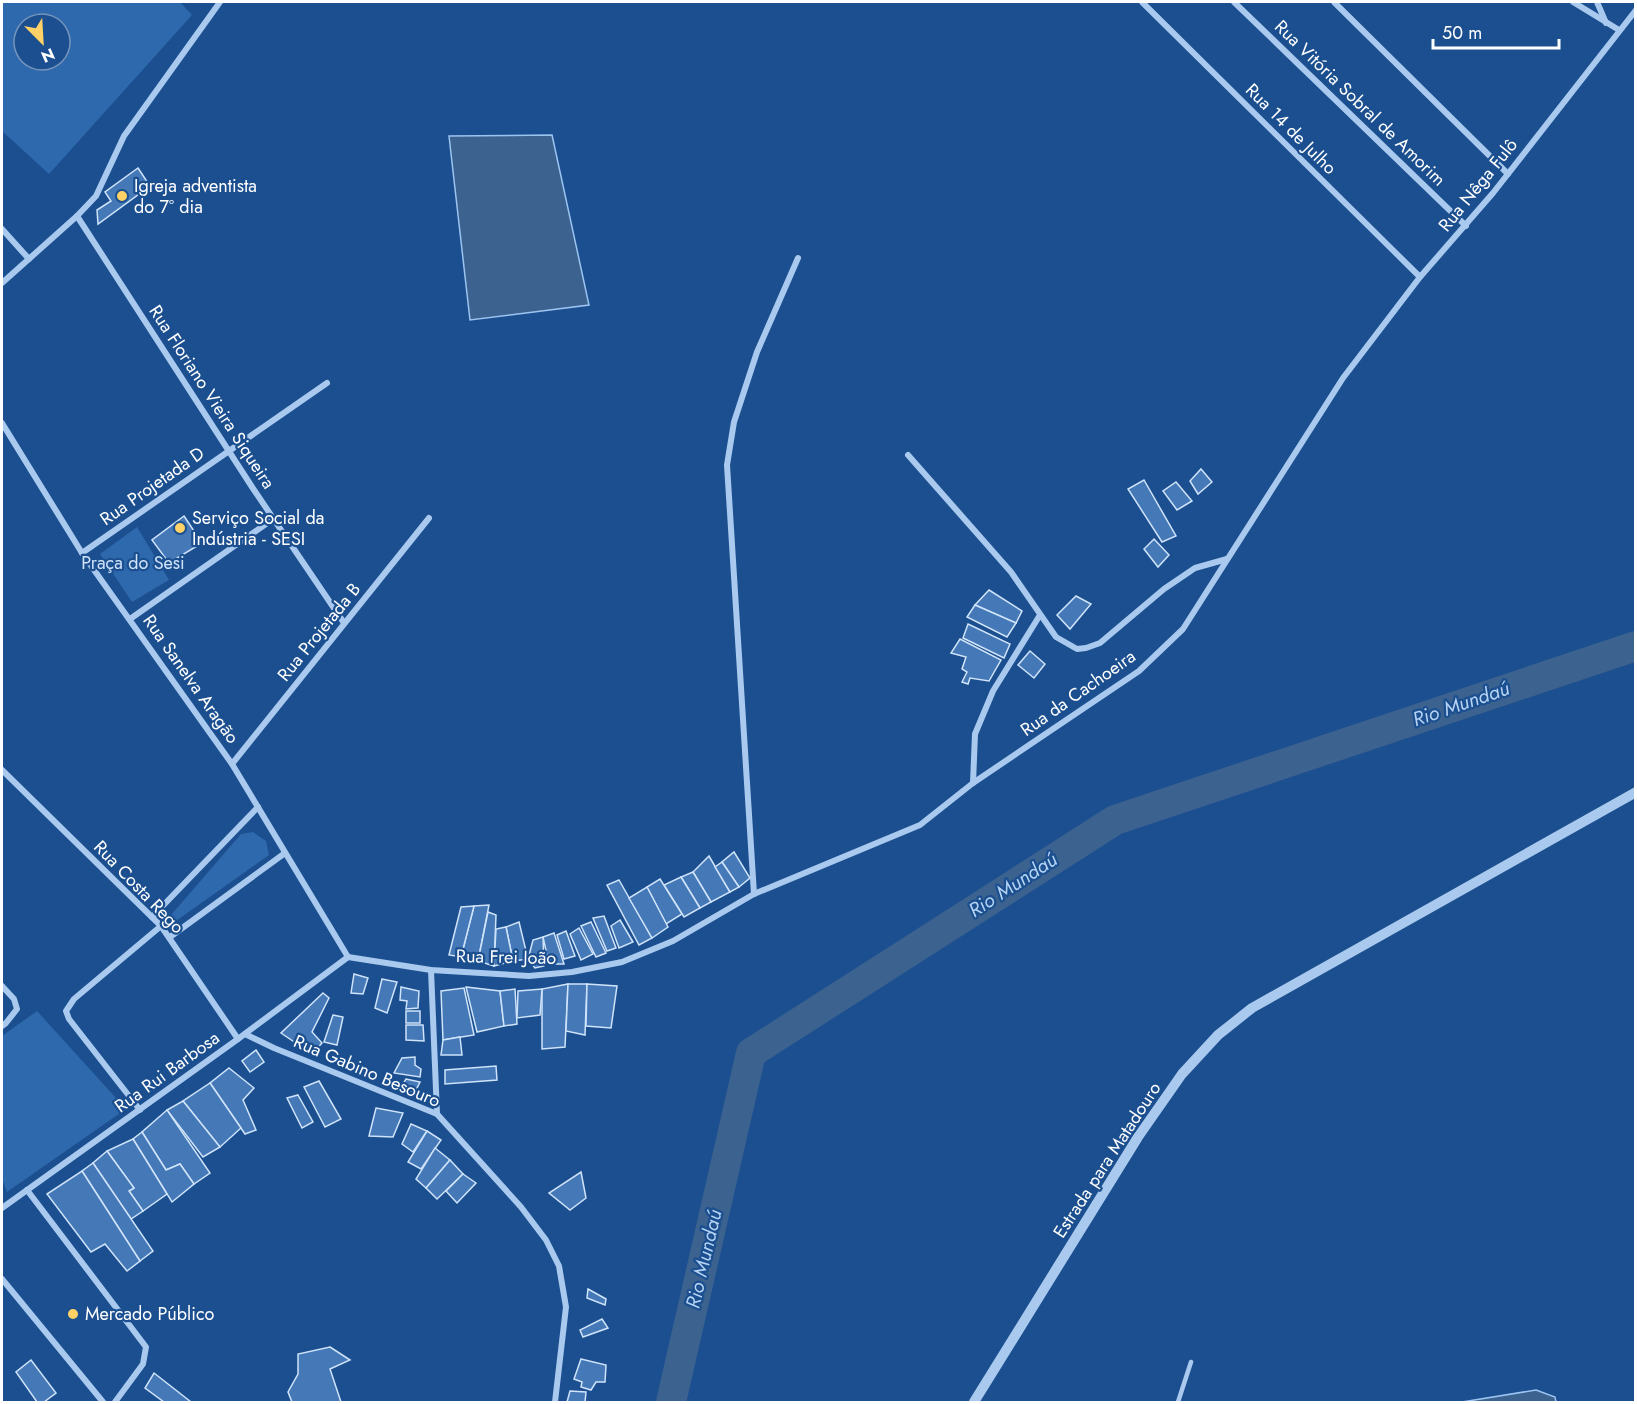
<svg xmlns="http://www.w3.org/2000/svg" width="1637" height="1404" font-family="Jost,sans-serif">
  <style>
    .green { fill: #2e69ad; fill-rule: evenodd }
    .water { fill: #3c6290; stroke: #9cc4f0; stroke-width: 1.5 }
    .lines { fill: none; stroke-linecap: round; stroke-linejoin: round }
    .river { stroke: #3c6290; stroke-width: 30 }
    .building { fill: #4478b7; stroke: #cfe3fa; stroke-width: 1.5 }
    .service { stroke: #a9c9ee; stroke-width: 4.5 }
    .minor { stroke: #a9c9ee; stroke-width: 6 }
    .tertiary { stroke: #a9c9ee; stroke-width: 10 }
    .poi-dot { fill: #ffd166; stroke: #1b4f8f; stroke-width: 2 }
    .labels { text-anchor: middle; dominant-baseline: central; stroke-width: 4.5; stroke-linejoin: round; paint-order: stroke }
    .street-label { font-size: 18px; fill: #fff; stroke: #1b4f8f }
    .poi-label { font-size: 18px; fill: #fff; stroke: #1b4f8f; text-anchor: start }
    .park-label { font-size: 18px; fill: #cfe3fa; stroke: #1b4f8f }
    .water-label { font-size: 20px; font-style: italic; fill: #b5d3f5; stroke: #1b4f8f }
  </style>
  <rect width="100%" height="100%" fill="#1b4f8f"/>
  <!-- green -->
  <g class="green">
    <path d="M2 2H180L192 15 49 174 2 131ZM24 24H60V60H24Z"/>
    <polygon points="137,527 169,580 132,602 100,554"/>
    <polygon points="253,832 266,841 269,855 176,921 171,915 241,834"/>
    <polygon points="37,1011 126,1109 7,1192 2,1179 2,1036"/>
  </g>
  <!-- water -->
  <g class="water">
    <polygon points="552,135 589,305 470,320 449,136"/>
    <polygon points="1536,1390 1555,1397 1556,1402 1462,1402"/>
  </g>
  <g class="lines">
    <!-- river -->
    <polyline class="river" points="671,1402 751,1053 1115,820 1636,646"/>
  </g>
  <!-- building -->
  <g class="building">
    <polygon points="138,168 150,186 98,224 97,210 111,201 105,192"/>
    <polygon points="1201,469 1212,482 1198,494 1190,481"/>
    <polygon points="1144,480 1176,536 1162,542 1128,489"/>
    <polygon points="1176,482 1192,501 1177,510 1163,491"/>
    <polygon points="184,516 202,543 169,563 152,540"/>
    <polygon points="1154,539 1169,555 1158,567 1144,549"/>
    <polygon points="989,590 1022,611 1016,623 975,605"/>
    <polygon points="1076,596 1091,604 1070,629 1057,615"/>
    <polygon points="975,605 1016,623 1007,637 967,617"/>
    <polygon points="968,624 1010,644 1004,658 963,638"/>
    <polygon points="960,639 1001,660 989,681 970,678 968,684 962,682 967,672 962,669 966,657 951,653"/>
    <polygon points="1030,651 1045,664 1034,678 1018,665"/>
    <polygon points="734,852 750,878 739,887 722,862"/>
    <polygon points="709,856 730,892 711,902 693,872"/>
    <polygon points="722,862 739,887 730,892 715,867"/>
    <polygon points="693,872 711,902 700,908 681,877"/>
    <polygon points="681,877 700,908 684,917 664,885"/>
    <polygon points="660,879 682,914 666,924 647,887"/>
    <polygon points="619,880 652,938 639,945 607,885"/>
    <polygon points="647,887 668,927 652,938 629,898"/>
    <polygon points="489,905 478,961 461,957 474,906"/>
    <polygon points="474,906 461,957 449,955 461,907"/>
    <polygon points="488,912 496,915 494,966 478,961"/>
    <polygon points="604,916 616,948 607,951 593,918"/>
    <polygon points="620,920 633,942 619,948 611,926"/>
    <polygon points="519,922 528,959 513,961 506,927"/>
    <polygon points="591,922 606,953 596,957 581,926"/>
    <polygon points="506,927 513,961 494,966 496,929"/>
    <polygon points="579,928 593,954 581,960 570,934"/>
    <polygon points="566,931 575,956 564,959 557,935"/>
    <polygon points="554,933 564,964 549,964 543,937"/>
    <polygon points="543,937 544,966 535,968 528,959 533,940"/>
    <polygon points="354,974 368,978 363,994 351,993"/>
    <polygon points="382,979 397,982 387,1013 375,1008"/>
    <polygon points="568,984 565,1047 542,1049 542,989"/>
    <polygon points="568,984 587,984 585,1035 566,1031"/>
    <polygon points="587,984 617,986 611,1028 586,1026"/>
    <polygon points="401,987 419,991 418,1008 406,1009 407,1001 400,1000"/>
    <polygon points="466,987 500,991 504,1026 477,1032"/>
    <polygon points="464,988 474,1035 443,1040 441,991"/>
    <polygon points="515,989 517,1024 504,1026 500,991"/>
    <polygon points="542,989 540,1015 517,1018 518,991"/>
    <polygon points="323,993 329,998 312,1032 322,1043 312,1054 281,1033"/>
    <rect x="406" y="1011" width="14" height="12"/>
    <polygon points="333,1015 343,1017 337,1045 324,1042"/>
    <polygon points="406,1025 423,1025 424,1041 406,1040"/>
    <polygon points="460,1037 462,1055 441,1055 443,1040"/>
    <polygon points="256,1050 264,1062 250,1072 242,1061"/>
    <polygon points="415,1057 415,1065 421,1069 420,1077 394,1073 402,1058"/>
    <polygon points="496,1066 497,1080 445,1084 445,1070"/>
    <polygon points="229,1068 254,1088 243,1100 256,1130 245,1134 210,1083"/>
    <polygon points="406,1079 420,1082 415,1092 401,1087"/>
    <polygon points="319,1081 341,1119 325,1127 304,1087"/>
    <polygon points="210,1083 241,1128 220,1147 183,1101"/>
    <polygon points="298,1095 313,1122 302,1128 287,1098"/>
    <polygon points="183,1101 220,1147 203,1157 167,1110"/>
    <polygon points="376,1108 403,1113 393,1137 369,1136"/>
    <polygon points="167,1110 210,1173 194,1184 180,1164 166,1170 142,1132"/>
    <polygon points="411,1124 427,1131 413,1152 402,1144"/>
    <polygon points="427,1131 441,1140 421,1169 408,1162"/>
    <polygon points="142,1132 166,1170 180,1164 194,1184 172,1202 133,1139"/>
    <polygon points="133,1139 167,1194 143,1211 129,1191 134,1188 107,1151"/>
    <polygon points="435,1148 450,1160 426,1188 416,1179"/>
    <polygon points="107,1151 134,1188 129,1191 143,1211 131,1219 93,1163"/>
    <polygon points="450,1160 463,1174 437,1199 426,1188"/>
    <polygon points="93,1163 153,1251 140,1261 82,1171"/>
    <polygon points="82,1171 140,1261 127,1271 105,1244 91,1252 47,1194"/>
    <polygon points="581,1172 586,1198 570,1210 549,1193"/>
    <polygon points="463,1174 476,1183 457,1203 446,1191"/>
    <polygon points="588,1289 606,1299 605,1305 587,1298"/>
    <polygon points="602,1319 608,1328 583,1337 580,1330"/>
    <polygon points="330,1347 350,1360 330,1369 341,1402 292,1402 288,1392 298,1374 298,1354"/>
    <polygon points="581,1359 606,1365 605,1382 596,1382 591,1390 581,1387 582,1382 574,1379"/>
    <polygon points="31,1360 56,1393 44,1402 37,1402 16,1372"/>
    <polygon points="154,1373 191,1402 164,1402 145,1388"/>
    <polygon points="570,1391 586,1392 585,1402 567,1402"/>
  </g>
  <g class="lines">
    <!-- service -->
    <polyline class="service" points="1178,1402 1191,1362"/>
    <!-- minor -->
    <g class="minor">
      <polyline points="1142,2 1420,277"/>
      <polyline points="1234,2 1466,226"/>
      <polyline points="1334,2 1508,174"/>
      <polyline points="1573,2 1619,30"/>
      <polyline points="1597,2 1606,23"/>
      <polyline points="77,216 254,490 344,623"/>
      <polyline points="2,229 29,259"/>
      <polyline points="2,283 77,216 96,196 124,136 220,2"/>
      <polyline points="2,423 82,553 232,764 348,957"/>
      <polyline points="908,455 1011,572 1056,637 1077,649 1086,648 1100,643 1164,589 1195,568 1227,559"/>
      <polyline points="82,553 327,383"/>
      <polyline points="130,619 273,519"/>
      <polyline points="232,764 429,518"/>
      <polyline points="2,770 161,926 238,1039"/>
      <polyline points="973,783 975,734 993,691 1040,615"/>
      <polyline points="754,894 727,465 734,422 757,352 798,258"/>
      <polyline points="152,917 258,807"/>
      <polyline points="170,937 285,853"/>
      <polyline points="348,957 431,970 529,976 572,972 622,962 673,941 754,894 920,825 973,783 1139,671 1183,629 1343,378 1420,277 1493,193 1636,10"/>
      <polyline points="431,970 437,1114"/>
      <polyline points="2,986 14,999 17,1009 6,1023 2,1026"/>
      <polyline points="245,1034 274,1048 437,1114 521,1207 546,1240 559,1266 566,1307 555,1402"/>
      <polyline points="140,1110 69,1019 66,1011 74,999 161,926"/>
      <polyline points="27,1190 146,1347 143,1364 115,1402"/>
      <polyline points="2,1208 238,1039 348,957"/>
      <polyline points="2,1279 103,1402"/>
    </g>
    <!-- tertiary -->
    <polyline class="tertiary" points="974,1402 1138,1137 1182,1074 1218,1035 1252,1008 1636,792"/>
  </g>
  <!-- markers -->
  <g class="poi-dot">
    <circle cx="122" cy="196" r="6"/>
    <circle cx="180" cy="528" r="6"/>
    <circle cx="73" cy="1314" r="6"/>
  </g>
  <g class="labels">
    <!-- street labels -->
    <g class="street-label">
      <text transform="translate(1360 103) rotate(44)">Rua Vitória Sobral de Amorim</text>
      <text transform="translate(1291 129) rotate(45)">Rua 14 de Julho</text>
      <text transform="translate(1478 185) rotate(-51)">Rua Nêga Fulô</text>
      <text transform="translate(212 397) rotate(57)">Rua Floriano Vieira Siqueira</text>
      <text transform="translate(152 486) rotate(-35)">Rua Projetada D</text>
      <text transform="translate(319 632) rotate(-51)">Rua Projetada B</text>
      <text transform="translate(191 679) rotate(55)">Rua Sanelva Aragão</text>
      <text transform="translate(1078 693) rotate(-35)">Rua da Cachoeira</text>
      <text transform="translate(139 887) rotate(46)">Rua Costa Rego</text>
      <text transform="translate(506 957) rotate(1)">Rua Frei João</text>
      <text transform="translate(367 1071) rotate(23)">Rua Gabino Besouro</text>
      <text transform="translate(167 1072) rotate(-36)">Rua Rui Barbosa</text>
      <text transform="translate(1107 1160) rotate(-57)">Estrada para Matadouro</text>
    </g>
    <!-- poi labels -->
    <g class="poi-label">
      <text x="134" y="186">Igreja adventista<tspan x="134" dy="21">do 7º dia</tspan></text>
      <text x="192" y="518">Serviço Social da<tspan x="192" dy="21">Indústria - SESI</tspan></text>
      <text x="85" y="1314">Mercado Público</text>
    </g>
    <!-- park labels -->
    <g class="park-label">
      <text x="133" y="563">Praça do Sesi</text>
    </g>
    <!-- water labels -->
    <g class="water-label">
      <text transform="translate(1461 704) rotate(-19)">Rio Mundaú</text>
      <text transform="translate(1013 885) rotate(-33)">Rio Mundaú</text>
      <text transform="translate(704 1259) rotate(-77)">Rio Mundaú</text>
    </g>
  </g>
  <!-- border -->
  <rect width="1637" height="1404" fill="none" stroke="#ffffff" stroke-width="6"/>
  <!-- north arrow -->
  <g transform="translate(42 42) rotate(156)"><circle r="28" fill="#1b4f8f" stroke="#7695bc" stroke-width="1.5"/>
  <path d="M0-4.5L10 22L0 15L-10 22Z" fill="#ffd166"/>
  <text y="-9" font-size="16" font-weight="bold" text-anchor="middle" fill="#ffffff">N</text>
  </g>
  <!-- scale -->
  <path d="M1433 39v9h126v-9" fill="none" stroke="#ffffff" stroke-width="3"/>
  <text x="1442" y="39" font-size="18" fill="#ffffff" stroke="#1b4f8f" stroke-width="4.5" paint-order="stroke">50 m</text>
</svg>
